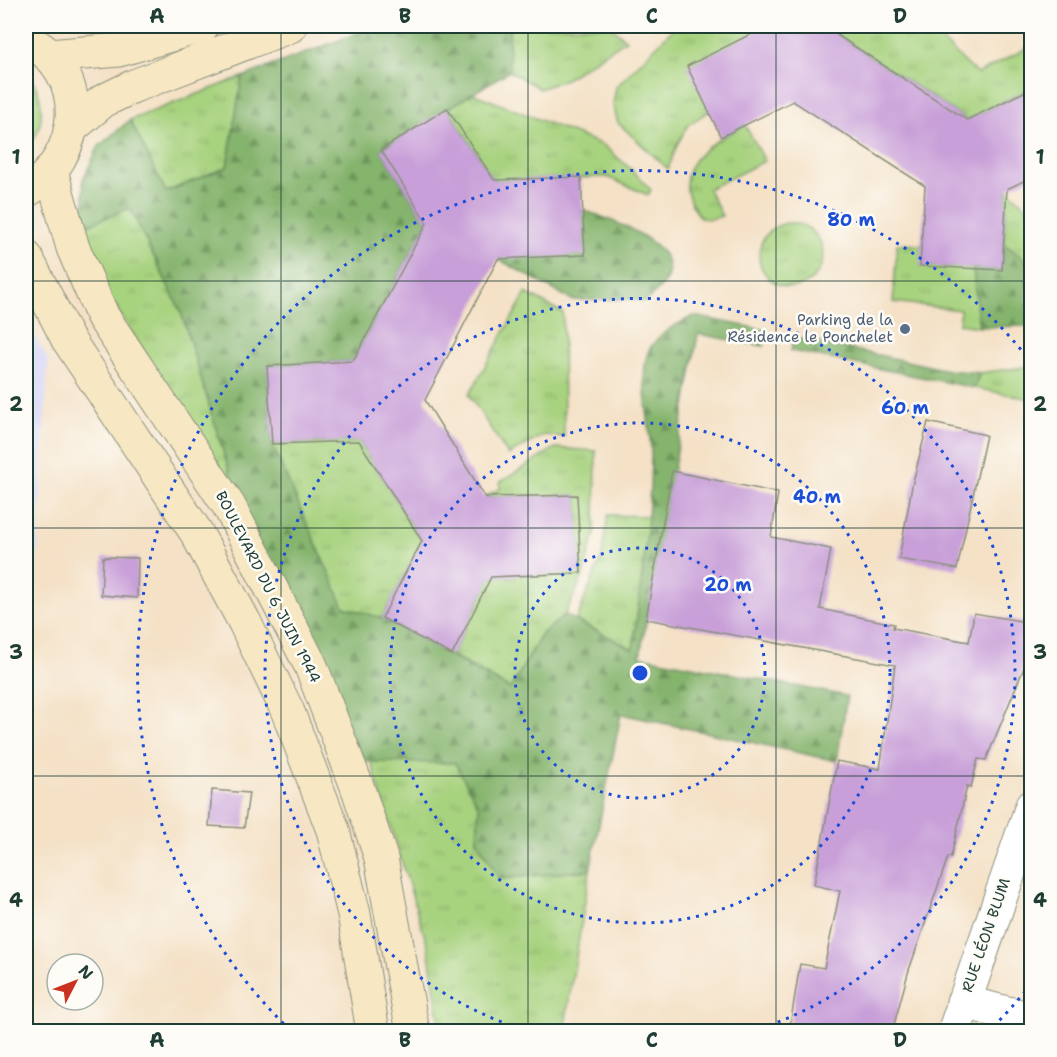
<svg xmlns="http://www.w3.org/2000/svg" width="1057" height="1057" font-family="'Shantell Sans',sans-serif">
  <style>
    .built { fill: #d6d7f8 }
    .grass { fill: url(#grass-tufts); stroke: #638859; stroke-width: 1.5 }
    .forest { fill: url(#forest-firs); stroke: #527850; stroke-width: 1.5 }
    .building { fill: #c89fd8 }
    .lines { fill: none; stroke-linecap: round; stroke-linejoin: round }
    .minor-casing { stroke: #8a8f7d; stroke-width: 35 }
    .secondary-casing { stroke: #8a8f7d; stroke-width: 35 }
    .minor { stroke: #fff; stroke-width: 33 }
    .secondary { stroke: #f7e8c3; stroke-width: 33 }
    .grid { fill: none; stroke: #1f3d34; stroke-width: 1.5; stroke-opacity: 0.55 }
    .ring { fill: none; stroke: #1d4ed8; stroke-width: 3; stroke-dasharray: 3 6 }
    .service-dot { fill: #5c6f8a; stroke: #fdfcf7; stroke-width: 2 }
    .labels { text-anchor: middle; dominant-baseline: central; stroke-width: 5; stroke-linejoin: round; paint-order: stroke }
    .service-label { font-size: 15px; fill: #4e5e75; stroke: #fdfcf7; text-anchor: end }
    .street-label { font-size: 15px; fill: #1f3d34; stroke: #fdfcf7 }
    .centre { fill: #1d4ed8; stroke: #fdfcf7; stroke-width: 3 }
    .ring-label { font-size: 18px; text-anchor: middle; font-weight: bold; fill: #1d4ed8; stroke: #fdfcf7; stroke-width: 5; stroke-linejoin: round; paint-order: stroke }
    .neatline { fill: none; stroke: #1f3d34; stroke-width: 2 }
    .grid-label { font-size: 20px; text-anchor: middle; font-weight: bold; fill: #1f3d34 }
  </style>
  <defs>
    <pattern id="grass-tufts" width="24" height="20" patternUnits="userSpaceOnUse" patternTransform="scale(1.5)"><rect width="24" height="20" fill="#a7d27e"/><path d="M3 7l-1-3M5 7V3M7 7l1-3M15 17l-1-3M17 17v-4M19 17l1-3" fill="none" stroke="#8fb56e"/></pattern>
    <pattern id="forest-firs" width="22" height="20" patternUnits="userSpaceOnUse" patternTransform="scale(1.5)"><rect width="22" height="20" fill="#85b46d"/><path d="M5 1l3.5 6h-7zM16 11l3.5 6h-7z" fill="#6c945a"/></pattern>
  </defs>
  <rect width="100%" height="100%" fill="#fdfcf7"/>
  <filter id="ink" filterUnits="userSpaceOnUse"><feTurbulence type="fractalNoise" baseFrequency=".0167" numOctaves="2"/><feDisplacementMap in="SourceGraphic" scale="12" xChannelSelector="R" yChannelSelector="G"/><feConvolveMatrix kernelMatrix="1 2 1 2 8 2 1 2 1" color-interpolation-filters="sRGB"/></filter>
  <filter id="wash" filterUnits="userSpaceOnUse"><feTurbulence type="fractalNoise" baseFrequency=".008" numOctaves="4" result="noise"/><feDisplacementMap in="SourceGraphic" scale="24" xChannelSelector="R" yChannelSelector="G"/><feGaussianBlur stdDeviation="1.35" result="paint"/><feColorMatrix in="noise" values="0 0 0 0 0 0 0 0 0 0 0 0 0 0 0 0 0 1.4 0 .05"/><feComposite in="paint" operator="in"/></filter>
  <g filter="url(#wash)">
    <rect width="100%" height="100%" fill="#f4e1c6"/>
    <!-- built -->
    <polygon class="built" points="26,321 48,360 26,762"/>
    <!-- grass -->
    <g class="grass">
      <polygon points="515,26 611,26 626,40 566,79 540,89 509,71 509,29"/>
      <polygon points="676,26 768,26 769,28 709,111 688,125 677,145 668,169 618,123 613,104 616,87"/>
      <polygon points="837,26 927,26 977,74 1031,46 1031,88 967,120 837,35"/>
      <path d="M26 72C46 95 47 126 26 149Z"/>
      <polygon points="242,77 227,167 166,192 130,120"/>
      <polygon points="472,93 603,145 631,169 651,190 648,195 607,177 494,180 447,108"/>
      <path d="M745 125 765 161 708 189 722 216 711 219 701 218C663 171 706 144 745 125Z"/>
      <polygon points="1007,189 1031,211 1028,262 1004,244"/>
      <polygon points="130,208 181,312 237,497 105,291 85,226"/>
      <circle cx="791" cy="255" r="32"/>
      <polygon points="897,244 922,245 921,266 973,268 979,327 959,324 960,310 893,302"/>
      <polygon points="526,293 563,313 564,437 544,435 508,455 469,395"/>
      <polygon points="1031,366 1031,399 974,388 980,373"/>
      <polygon points="359,441 422,541 382,618 343,607 272,444"/>
      <polygon points="555,448 596,451 595,533 582,578 565,615 542,634 510,689 452,655 491,577 581,572 577,495 485,497 501,488 499,483"/>
      <polygon points="608,515 649,516 633,649 576,621 602,556"/>
      <polygon points="371,762 455,762 479,807 477,841 500,879 590,870 564,1031 441,1031 428,947"/>
    </g>
    <!-- forest -->
    <g class="forest">
      <path d="M376 26H515L509 29V71L381 150 427 223 353 361 267 366 272 444 344 607 382 618 510 689 542 634 565 615 633 649C641 585 650 522 651 457 652 428 638 379 648 352 656 334 677 324 694 316L766 330 764 346 698 334 640 656 847 696 837 761 621 714 590 870 499 879 477 841 479 807 455 763 361 762 237 497 181 312 130 208 85 226 83 179 99 146 130 120 166 192 227 167 242 77Z"/>
      <path d="M583 210C606 218 681 242 667 278 664 287 651 296 645 302L631 299 572 300 498 259Z"/>
      <polygon points="1004,244 1028,262 1026,326 979,327 973,268 1002,270"/>
      <polygon points="794,337 948,370 980,373 974,388 791,351"/>
    </g>
    <g id="blocks">
      <!-- building -->
      <g class="building">
        <polygon points="755,26 837,26 837,35 967,120 1032,88 1032,177 1007,189 1002,270 920,266 925,186 793,101 721,137 687,66 755,32"/>
        <polygon points="447,108 494,180 581,177 585,255 498,259 425,400 485,497 577,495 581,573 491,577 452,655 382,618 422,541 359,441 272,444 267,366 353,361 427,223 381,150"/>
        <polygon points="928,422 986,435 957,569 899,559 912,486"/>
        <polygon points="672,471 778,493 771,537 831,549 820,609 894,624 893,628 969,642 974,613 1032,623 1032,648 986,760 978,759 971,787 967,786 951,857 948,857 908,973 892,1032 789,1032 800,964 824,968 840,891 814,885 837,761 880,769 895,665 646,619"/>
        <polygon points="103,557 138,558 137,598 101,595"/>
        <polygon points="212,790 249,793 244,828 209,826"/>
      </g>
    </g>
  </g>
  <g filter="url(#ink)">
    <use href="#blocks" fill-opacity="0" stroke="#8a8f7d" stroke-width="1.5"/>
    <g class="lines">
      <!-- minor casing -->
      <g class="minor-casing">
        <g id="minor">
          <polyline points="963,1002 1032,1019"/>
          <polyline points="954,1032 1032,806"/>
        </g>
      </g>
      <!-- secondary casing -->
      <g class="secondary-casing">
        <g id="secondary">
          <path d="M26 40C91 69 84 159 26 191"/>
          <polyline points="49,56 119,50 202,26"/>
          <polyline points="72,127 103,101 134,86 290,26"/>
          <polyline points="51,171 73,248 103,317 229,506 311,666 358,789 381,858 413,1032"/>
          <polyline points="26,257 67,338 196,532 245,623 288,712 333,830 354,914 373,1032"/>
        </g>
      </g>
      <!-- minor -->
      <use href="#minor" class="minor"/>
      <!-- secondary -->
      <use href="#secondary" class="secondary"/>
    </g>
  </g>
  <!-- grid -->
  <path class="grid" d="M281 26V1032M528 26V1032M776 26V1032M26 281H1032M26 528H1032M26 776H1032"/>
  <!-- distance rings -->
  <g class="ring">
    <circle cx="640" cy="673" r="125"/>
    <circle cx="640" cy="673" r="250"/>
    <path d="M527 1031A375 375 0 1 1 753 1031"/>
    <path d="M1031 984A500 500 0 0 1 990 1030M290 1030A500 500 0 1 1 1031 362"/>
  </g>
  <!-- markers -->
  <circle class="service-dot" cx="905" cy="329" r="6"/>
  <g class="labels">
    <!-- service labels -->
    <g class="service-label">
      <text x="893" y="320">Parking de la<tspan x="893" dy="17">Résidence le Ponchelet</tspan></text>
    </g>
    <!-- street labels -->
    <g class="street-label">
      <text transform="translate(268 587) rotate(63)">BOULEVARD DU 6 JUIN 1944</text>
      <text transform="translate(986 935) rotate(-71)">RUE LÉON BLUM</text>
    </g>
  </g>
  <circle cx="640" cy="673" r="9" class="centre"/>
  <g class="ring-label">
    <text x="851" y="226">80 m</text>
    <text x="905" y="414">60 m</text>
    <text x="817" y="503">40 m</text>
    <text x="728" y="591">20 m</text>
  </g>
  <!-- margin -->
  <rect width="1057" height="1057" fill="none" stroke="#fdfcf7" stroke-width="66"/>
  <!-- north arrow -->
  <g transform="translate(75 982) rotate(48)"><circle r="28" fill="#fdfcf7" stroke="#a4b0a9" stroke-width="1.5"/>
  <path d="M0-4.5L10 22L0 15L-10 22Z" fill="#c8321e"/>
  <text y="-9" font-size="16" font-weight="bold" text-anchor="middle" fill="#1f3d34">N</text>
  </g>
  <rect x="33" y="33" width="991" height="991" class="neatline"/>
  <g class="grid-label">
    <text x="157" y="23">A</text>
    <text x="405" y="23">B</text>
    <text x="652" y="23">C</text>
    <text x="900" y="23">D</text>
    <text x="16" y="164">1</text>
    <text x="1040" y="164">1</text>
    <text x="16" y="411">2</text>
    <text x="1040" y="411">2</text>
    <text x="16" y="659">3</text>
    <text x="1040" y="659">3</text>
    <text x="16" y="907">4</text>
    <text x="1040" y="907">4</text>
    <text x="157" y="1047">A</text>
    <text x="405" y="1047">B</text>
    <text x="652" y="1047">C</text>
    <text x="900" y="1047">D</text>
  </g>
</svg>
